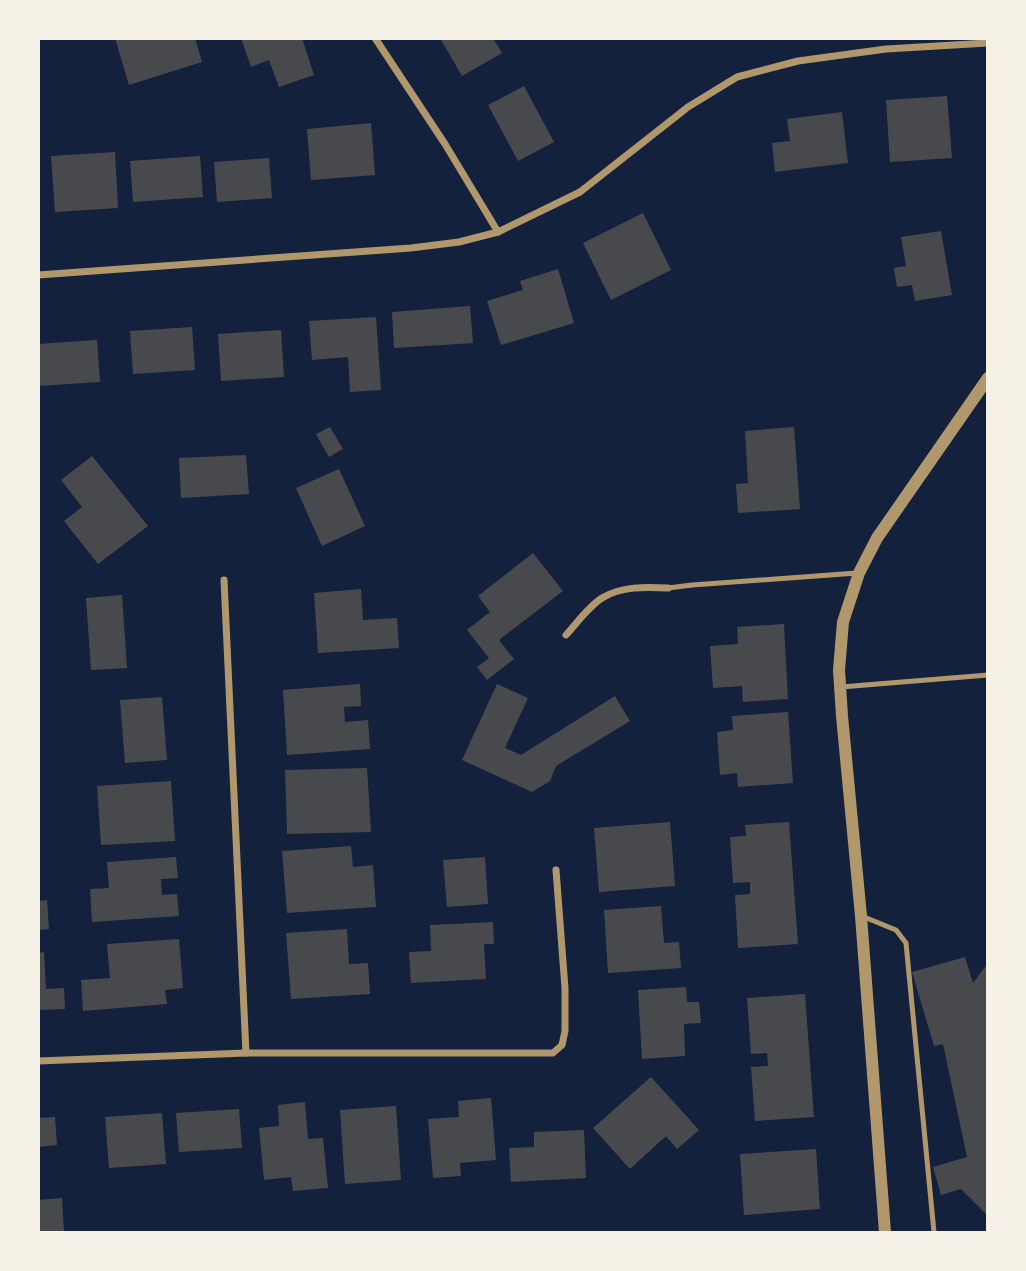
<svg xmlns="http://www.w3.org/2000/svg" width="1026" height="1271" font-family="Figtree,sans-serif">
  <style>
    .building { fill: #48494c }
    .lines { fill: none; stroke-linecap: round; stroke-linejoin: round }
    .service { stroke: #b1986c; stroke-width: 5 }
    .minor { stroke: #b1986c; stroke-width: 7 }
    .tertiary { stroke: #b1986c; stroke-width: 12 }
  </style>
  <rect width="100%" height="100%" fill="#14213d"/>
  <!-- building -->
  <g class="building">
    <polygon points="115,38 195,38 202,62 129,85"/>
    <polygon points="241,38 302,38 314,75 279,87 269,60 251,67"/>
    <polygon points="440,38 493,38 502,53 462,76"/>
    <polygon points="524,86 554,142 518,161 488,105"/>
    <polygon points="947,96 952,158 890,162 886,100"/>
    <polygon points="842,112 848,163 775,172 772,143 790,141 787,119"/>
    <polygon points="371,123 375,175 311,180 307,129"/>
    <polygon points="115,152 118,208 55,212 51,156"/>
    <polygon points="200,156 203,197 133,202 130,161"/>
    <polygon points="269,158 272,198 217,202 214,162"/>
    <polygon points="643,213 671,270 611,300 583,243"/>
    <polygon points="941,231 952,295 915,301 912,285 897,287 894,268 906,266 901,237"/>
    <polygon points="558,269 574,323 501,345 487,301 523,290 520,281"/>
    <polygon points="470,306 473,343 394,348 392,312"/>
    <polygon points="376,317 381,390 350,392 348,357 312,360 309,321"/>
    <polygon points="192,327 195,370 133,374 130,331"/>
    <polygon points="281,330 284,377 221,381 218,334"/>
    <polygon points="97,340 100,382 38,386 38,344"/>
    <polygon points="330,427 343,449 329,457 316,434"/>
    <polygon points="794,427 800,509 738,513 736,484 748,483 745,431"/>
    <polygon points="246,455 249,494 181,498 179,458"/>
    <polygon points="92,456 148,526 98,564 64,521 82,507 61,480"/>
    <polygon points="339,469 365,526 322,546 296,488"/>
    <polygon points="533,553 563,591 499,640 514,659 487,680 477,667 489,658 467,630 490,612 478,596"/>
    <polygon points="361,589 363,620 397,618 399,648 318,653 314,593"/>
    <polygon points="122,595 127,668 91,670 86,598"/>
    <polygon points="784,624 788,699 743,702 742,686 713,688 710,646 738,644 737,627"/>
    <polygon points="360,684 361,706 344,707 345,722 368,720 370,749 287,755 283,690"/>
    <polygon points="497,684 528,698 505,748 521,755 615,696 630,721 556,766 550,781 532,792 462,760"/>
    <polygon points="162,697 167,760 125,763 120,700"/>
    <polygon points="788,712 793,783 738,787 737,773 720,775 717,732 733,730 732,716"/>
    <polygon points="367,768 371,832 287,834 285,770"/>
    <polygon points="171,781 175,841 101,845 97,786"/>
    <polygon points="670,822 675,886 599,892 594,828"/>
    <polygon points="789,822 798,944 738,948 735,895 750,894 750,882 733,883 730,837 746,836 745,825"/>
    <polygon points="351,846 353,867 373,865 376,907 287,913 282,851"/>
    <polygon points="176,857 178,878 161,879 162,895 177,894 179,916 92,922 90,889 109,888 107,862"/>
    <polygon points="485,857 488,904 447,907 443,860"/>
    <polygon points="47,900 49,929 38,930 38,901"/>
    <polygon points="661,906 664,943 679,942 681,968 608,973 604,910"/>
    <polygon points="493,922 494,944 484,944 486,979 411,983 409,952 431,951 430,925"/>
    <polygon points="347,929 349,964 368,963 370,994 291,999 286,933"/>
    <polygon points="179,939 183,988 165,990 167,1004 83,1011 81,980 110,978 107,944"/>
    <polygon points="44,952 46,989 64,988 65,1009 38,1010 38,953"/>
    <polygon points="965,957 973,983 988,963 988,1216 961,1189 941,1195 933,1167 967,1157 943,1044 934,1046 912,972"/>
    <polygon points="686,987 687,1002 699,1002 701,1023 684,1024 685,1056 642,1059 638,990"/>
    <polygon points="805,994 814,1117 755,1121 751,1067 768,1066 767,1053 751,1054 747,998"/>
    <polygon points="651,1077 699,1130 677,1149 666,1136 630,1169 593,1128"/>
    <polygon points="491,1098 496,1160 460,1163 461,1176 433,1178 428,1119 459,1117 458,1101"/>
    <polygon points="305,1102 308,1139 323,1138 328,1188 293,1191 291,1177 264,1180 259,1128 279,1126 278,1105"/>
    <polygon points="396,1106 401,1180 345,1184 340,1110"/>
    <polygon points="239,1109 242,1148 179,1152 176,1113"/>
    <polygon points="162,1113 166,1164 109,1168 105,1117"/>
    <polygon points="55,1117 57,1145 38,1147 38,1118"/>
    <polygon points="584,1130 586,1178 511,1182 509,1148 534,1147 534,1132"/>
    <polygon points="816,1149 820,1209 744,1215 740,1154"/>
    <polygon points="62,1198 64,1232 38,1232 38,1200"/>
  </g>
  <g class="lines">
    <!-- service -->
    <g class="service">
      <polyline points="668,588 692,585 857,573"/>
      <polyline points="841,687 988,675"/>
      <polyline points="864,917 896,930 906,943 934,1232"/>
    </g>
    <!-- minor -->
    <g class="minor">
      <polyline points="375,38 445,144 498,232"/>
      <polyline points="38,275 411,248 459,242 498,232 580,192 688,107 737,77 798,61 886,49 988,43"/>
      <polyline points="224,580 246,1053"/>
      <path d="M566 635C577 623 588 607 602 598 621 586 646 587 668 588"/>
      <polyline points="38,1061 246,1053 553,1053 562,1045 565,1031 565,988 556,870"/>
    </g>
    <!-- tertiary -->
    <polyline class="tertiary" points="885,1232 861,916 842,716 839,670 843,622 859,573 877,538 988,378"/>
  </g>
  <!-- border -->
  <rect width="1026" height="1271" fill="none" stroke="#f6f1e7" stroke-width="80"/>
</svg>
